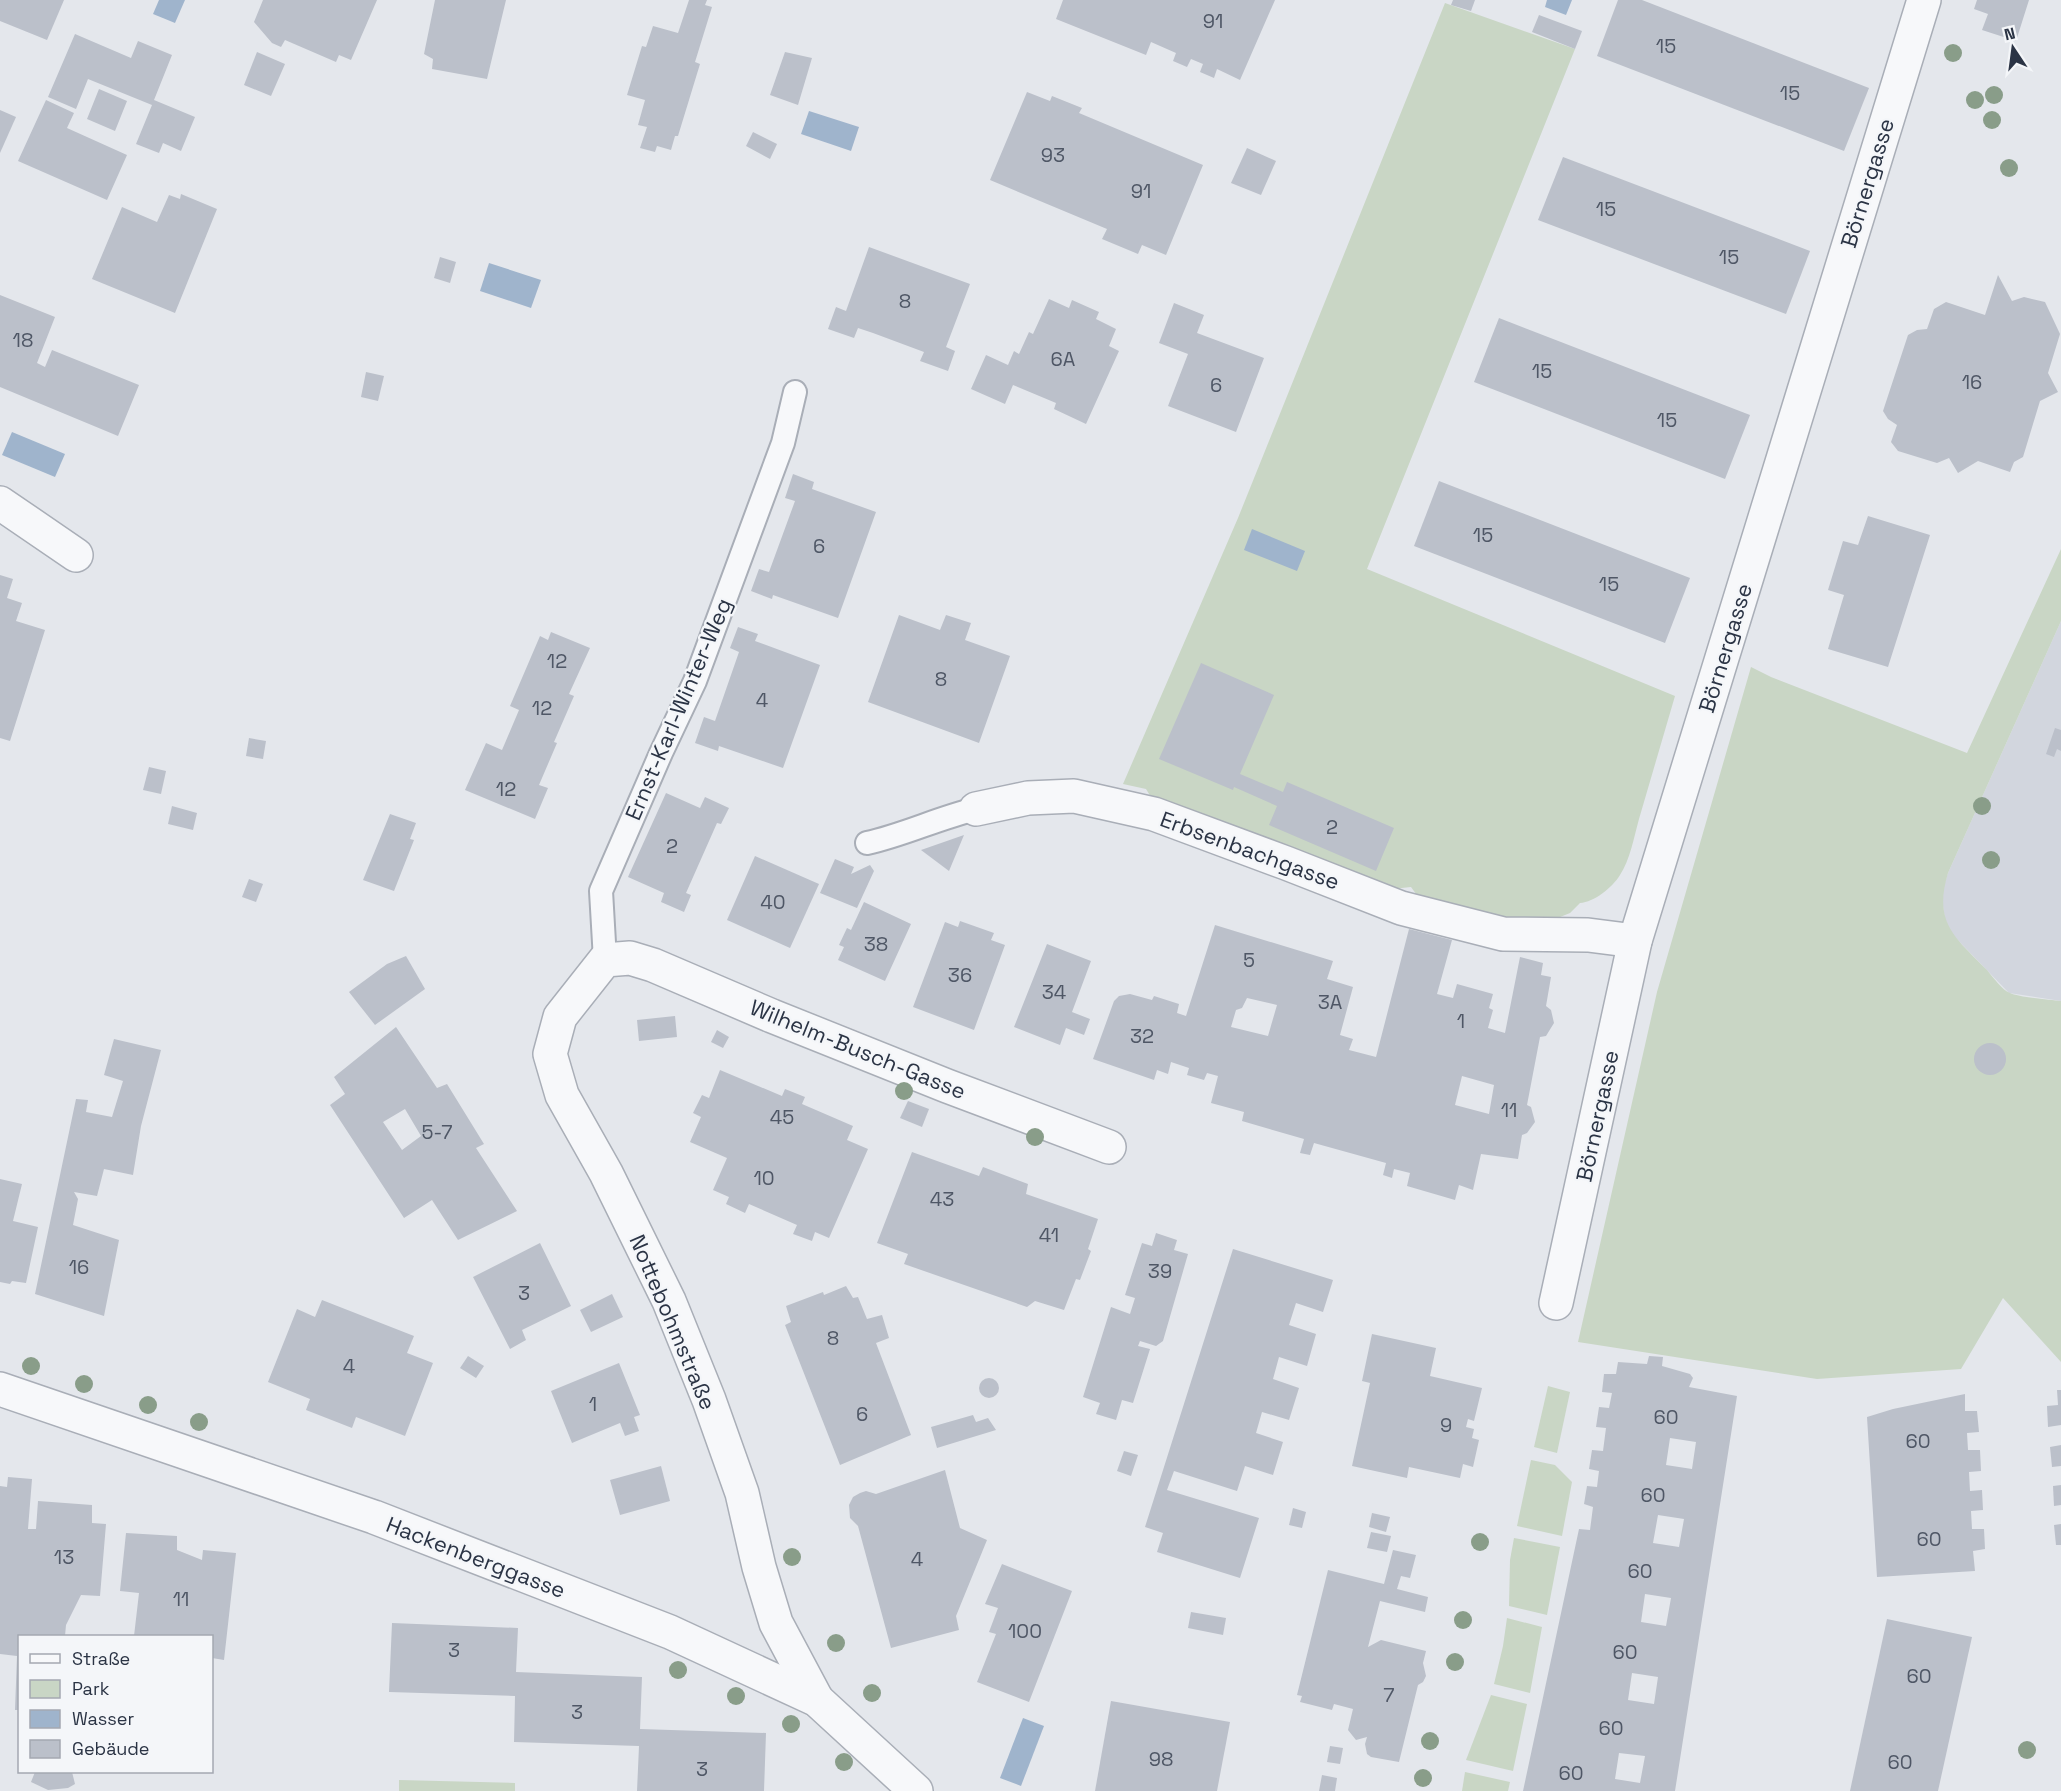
<svg xmlns="http://www.w3.org/2000/svg" width="2061" height="1791" font-family="'Space Grotesk',sans-serif">
  <style>
    .built { fill: #d2d6de }
    .green { fill: #c9d6c5 }
    .water { fill: #9fb4cc }
    .building { fill: #bbc0ca; fill-rule: evenodd }
    .lines { fill: none; stroke-linecap: round; stroke-linejoin: round }
    .service-casing { stroke: #a9aeb7; stroke-width: 26 }
    .minor-casing { stroke: #a9aeb7; stroke-width: 36 }
    .service { stroke: #f7f8fa; stroke-width: 22 }
    .minor { stroke: #f7f8fa; stroke-width: 33 }
    .tree { fill: #899d89 }
    .labels { text-anchor: middle; dominant-baseline: central; stroke-width: 4.5; stroke-linejoin: round; paint-order: stroke }
    .number-label { font-size: 20px; fill: #4f5766 }
    .street-label { font-size: 22px; fill: #2b3445; stroke: #f4f6f9 }
  </style>
  <rect width="100%" height="100%" fill="#e4e7ec"/>
  <!-- built -->
  <polygon class="built" points="2061,621 2061,1001 2009,993 1951,933 1945,919 1943,906 1943,888 1948,873"/>
  <!-- green -->
  <g class="green">
    <path d="M1445 3 1575 49 1367 569 1675 696C1663 737 1651 778 1639 819 1634 837 1630 860 1620 875 1612 888 1594 902 1580 903L1570 913 1560 917 1521 923 1419 898 1411 887 1392 889 1154 802 1146 789 1123 784 1238 518Z"/>
    <path d="M2061 549V621L1948 873C1933 923 1955 937 1987 970 1993 977 2002 990 2010 993 2018 997 2050 1000 2061 1001V1362L2003 1298 1961 1369 1817 1379 1578 1342 1657 992 1751 667 1771 677 1967 753Z"/>
    <polygon points="1548,1386 1570,1392 1557,1453 1534,1447"/>
    <polygon points="1531,1460 1555,1465 1572,1482 1562,1536 1517,1526"/>
    <polygon points="1514,1538 1560,1547 1547,1615 1509,1606 1510,1560"/>
    <polygon points="1507,1618 1542,1627 1530,1693 1494,1684 1503,1646"/>
    <polygon points="1491,1695 1527,1704 1513,1771 1466,1760"/>
    <polygon points="1465,1772 1510,1782 1508,1791 1462,1791"/>
    <polygon points="399,1780 515,1783 515,1791 399,1791"/>
  </g>
  <!-- water -->
  <g class="water">
    <polygon points="159,0 185,0 175,23 153,14"/>
    <polygon points="1547,0 1572,0 1566,15 1545,7"/>
    <polygon points="809,111 859,127 851,151 801,134"/>
    <polygon points="489,263 541,280 531,308 480,291"/>
    <polygon points="12,432 65,454 55,477 2,455"/>
    <polygon points="1252,529 1305,551 1297,571 1244,550"/>
    <polygon points="1023,1718 1044,1726 1021,1786 1000,1778"/>
  </g>
  <!-- building -->
  <g class="building">
    <polygon points="0,0 64,0 47,40 0,21"/>
    <polygon points="263,0 377,0 351,60 339,55 336,62 285,40 281,47 272,43 254,22"/>
    <polygon points="435,0 506,0 487,79 432,69 433,59 424,54"/>
    <polygon points="689,0 707,0 705,5 712,7 695,62 700,64 678,136 675,136 671,150 657,146 655,152 640,148 647,127 638,125 645,100 627,95 642,46 646,47 653,26 678,33"/>
    <polygon points="1063,0 1275,0 1240,80 1217,69 1214,78 1200,72 1203,64 1191,59 1187,67 1173,61 1176,53 1151,42 1146,55 1056,19"/>
    <polygon points="1453,0 1475,0 1471,11 1451,5"/>
    <polygon points="1618,0 1642,0 1869,88 1844,151 1597,56"/>
    <polygon points="1977,0 2029,0 2016,41 1982,30 1988,14 1974,9"/>
    <polygon points="1539,15 1582,31 1575,49 1532,32"/>
    <polygon points="75,34 131,58 138,41 172,55 154,100 195,117 181,151 163,143 159,153 136,144 152,105 88,79 76,109 48,97"/>
    <polygon points="257,52 285,64 271,96 244,85"/>
    <polygon points="785,52 812,58 798,105 770,95"/>
    <polygon points="99,89 127,101 115,131 87,119"/>
    <polygon points="1027,92 1050,101 1052,96 1082,108 1079,113 1203,165 1166,255 1142,245 1138,254 1102,239 1107,229 990,180"/>
    <polygon points="46,100 74,113 67,128 127,155 107,200 18,161"/>
    <polygon points="0,110 16,117 0,153"/>
    <polygon points="753,132 777,144 770,159 746,146"/>
    <polygon points="1247,148 1276,161 1261,195 1231,183"/>
    <polygon points="1563,157 1810,251 1786,314 1538,220"/>
    <polygon points="181,194 217,209 175,313 92,279 122,207 157,222 169,195 180,199"/>
    <polygon points="869,247 970,284 946,347 955,351 948,371 920,361 924,352 873,333 858,328 854,338 828,329 836,307 846,311"/>
    <polygon points="440,257 456,262 450,283 434,278"/>
    <polygon points="1998,275 2012,301 2024,297 2045,302 2060,334 2048,373 2058,392 2040,401 2023,457 2014,462 2010,472 1978,461 1958,473 1949,458 1937,463 1898,451 1891,442 1897,425 1888,419 1883,411 1908,335 1917,330 1927,329 1934,309 1946,302 1985,315"/>
    <polygon points="0,295 55,317 37,363 45,367 52,350 139,385 118,436 0,387"/>
    <polygon points="1049,299 1069,308 1072,300 1099,312 1096,319 1116,329 1109,346 1119,351 1086,424 1054,409 1056,403 1013,385 1005,404 971,389 986,355 1008,365 1014,351 1019,354 1029,332 1033,334"/>
    <polygon points="1174,303 1204,315 1197,333 1264,358 1236,432 1168,406 1188,354 1159,343"/>
    <polygon points="1499,318 1750,415 1725,479 1474,382"/>
    <polygon points="366,372 384,376 378,401 361,397"/>
    <polygon points="793,474 814,482 812,489 876,512 838,618 773,595 772,599 751,591 759,569 769,572 795,501 785,498"/>
    <polygon points="1439,481 1690,578 1665,643 1414,546"/>
    <polygon points="1868,516 1930,535 1888,667 1828,649 1844,595 1828,590 1843,541 1858,545"/>
    <polygon points="0,575 13,579 7,598 22,603 16,621 45,630 10,741 0,738"/>
    <polygon points="899,615 940,630 946,615 971,623 965,640 1010,656 979,743 868,702"/>
    <polygon points="738,627 758,634 755,641 820,665 783,768 719,746 718,751 695,743 704,717 715,721 739,652 730,648"/>
    <polygon points="551,632 590,648 569,694 574,696 554,742 557,743 539,785 548,788 535,819 465,790 486,743 502,750 519,710 510,706 540,636 548,640"/>
    <polygon points="1201,663 1274,695 1240,774 1283,792 1287,782 1394,828 1376,871 1269,825 1277,806 1234,787 1233,790 1159,759"/>
    <polygon points="2055,728 2061,730 2061,751 2057,749 2054,757 2046,754"/>
    <polygon points="249,738 266,741 263,759 246,756"/>
    <polygon points="149,767 166,771 161,794 143,790"/>
    <polygon points="666,793 700,808 705,797 729,808 721,824 717,823 686,893 691,895 684,912 661,902 664,893 628,877"/>
    <polygon points="172,806 197,813 193,830 168,824"/>
    <polygon points="390,814 416,823 410,839 414,840 394,891 363,880"/>
    <polygon points="964,835 949,871 921,850"/>
    <polygon points="755,856 819,884 790,948 727,920"/>
    <polygon points="835,859 854,867 851,874 870,865 874,871 857,908 820,893"/>
    <polygon points="249,879 263,884 256,902 242,897"/>
    <polygon points="864,902 911,924 885,981 838,960 844,947 839,945 847,928 851,930"/>
    <polygon points="960,921 994,933 991,940 1005,945 974,1030 913,1007 945,922 958,927"/>
    <path d="M1215 925 1333 961 1327 979 1353 987 1340 1035 1353 1039 1349 1050 1376 1057 1409 929 1452 940 1437 994 1453 998 1457 984 1493 994 1489 1008 1493 1010 1488 1028 1505 1033 1520 957 1543 963 1541 975 1551 977 1546 1006 1551 1010 1554 1023 1546 1036 1540 1037 1527 1105 1531 1107 1535 1122 1527 1133 1522 1135 1518 1159 1481 1154 1473 1190 1459 1185 1455 1200 1407 1186 1410 1173 1394 1169 1392 1178 1383 1175 1386 1163 1314 1143 1310 1155 1300 1153 1304 1139 1242 1121 1244 1112 1211 1103 1218 1076 1207 1073 1204 1080 1187 1075 1189 1068 1171 1062 1168 1074 1157 1070 1154 1080 1093 1059 1114 1001 1119 996 1130 994 1152 1000 1154 996 1179 1004 1177 1013 1186 1016ZM1247 998 1277 1005 1268 1036 1231 1027 1236 1010 1242 1008ZM1462 1076 1494 1085 1489 1114 1455 1105Z"/>
    <polygon points="1047,944 1091,961 1072,1012 1090,1019 1084,1035 1066,1028 1060,1045 1014,1027"/>
    <polygon points="406,956 425,989 375,1025 349,992 387,964"/>
    <polygon points="675,1016 677,1037 639,1041 637,1020"/>
    <path d="M396 1027 437 1088 447 1084 484 1144 476 1148 517 1211 458 1240 432 1200 404 1218 330 1105 345 1094 334 1077ZM405 1109 421 1136 402 1150 383 1122Z"/>
    <polygon points="717,1030 729,1037 723,1048 711,1042"/>
    <polygon points="114,1039 161,1050 141,1126 133,1175 104,1169 97,1196 74,1192 78,1199 73,1225 119,1240 104,1316 35,1294 76,1099 88,1100 86,1112 112,1117 123,1081 104,1075"/>
    <circle cx="1990" cy="1059" r="16"/>
    <polygon points="720,1070 782,1096 785,1089 805,1097 802,1104 853,1126 847,1140 868,1149 829,1238 815,1232 812,1241 793,1234 797,1225 749,1204 745,1213 726,1204 729,1197 713,1190 727,1158 690,1142 701,1117 693,1113 702,1095 709,1098"/>
    <polygon points="908,1101 929,1109 922,1127 900,1118"/>
    <polygon points="912,1152 979,1176 983,1167 1028,1184 1026,1194 1098,1219 1088,1249 1091,1251 1080,1280 1076,1279 1064,1310 1035,1301 1027,1307 904,1264 908,1254 877,1243"/>
    <polygon points="0,1179 22,1184 13,1221 38,1227 26,1283 12,1281 10,1284 0,1282"/>
    <polygon points="1156,1233 1177,1240 1174,1250 1188,1254 1163,1341 1156,1346 1140,1341 1138,1346 1150,1349 1133,1403 1122,1400 1116,1420 1096,1414 1100,1403 1083,1397 1111,1307 1130,1314 1135,1298 1125,1295 1142,1243 1152,1246"/>
    <polygon points="540,1243 571,1306 522,1330 526,1340 510,1349 473,1277"/>
    <polygon points="1233,1249 1333,1280 1323,1312 1296,1303 1289,1325 1316,1334 1307,1366 1279,1357 1273,1379 1299,1388 1289,1420 1262,1412 1256,1433 1283,1442 1273,1475 1245,1466 1237,1491 1174,1471 1167,1490 1259,1518 1240,1578 1157,1552 1163,1533 1145,1527"/>
    <polygon points="846,1286 853,1298 858,1297 867,1319 882,1315 889,1338 876,1343 911,1435 840,1465 785,1325 791,1322 786,1306 823,1292 824,1295"/>
    <polygon points="612,1294 623,1317 591,1332 580,1310"/>
    <polygon points="322,1300 414,1336 407,1353 433,1363 405,1436 356,1417 352,1428 306,1410 310,1399 268,1382 297,1309 315,1317"/>
    <polygon points="1372,1334 1436,1348 1430,1376 1482,1388 1474,1421 1468,1419 1466,1427 1474,1429 1472,1438 1479,1440 1473,1467 1463,1464 1460,1478 1409,1467 1407,1478 1352,1466 1370,1383 1362,1381"/>
    <polygon points="468,1356 484,1366 476,1378 460,1368"/>
    <path d="M1649 1356 1663 1357 1662 1366 1690 1374 1693 1378 1689 1387 1737 1396 1675 1791H1523L1579 1529 1590 1530 1593 1507 1584 1504 1587 1486 1597 1487 1599 1471 1589 1469 1592 1450 1603 1451 1606 1428 1596 1427 1599 1407 1609 1408 1612 1393 1602 1392 1604 1374H1616L1618 1362 1647 1364ZM1670 1438 1696 1442 1692 1469 1666 1465ZM1658 1515 1684 1519 1679 1547 1653 1543ZM1645 1594 1671 1598 1666 1626 1641 1622ZM1632 1673 1658 1677 1654 1704 1628 1700ZM1619 1753 1645 1756 1640 1783 1615 1779Z"/>
    <polygon points="619,1363 640,1415 634,1417 639,1431 625,1436 620,1423 572,1443 551,1391"/>
    <circle cx="989" cy="1388" r="10"/>
    <polygon points="2057,1390 2061,1390 2061,1425 2048,1427 2047,1406 2058,1405"/>
    <polygon points="1965,1394 1965,1411 1977,1411 1979,1432 1967,1433 1968,1450 1980,1450 1981,1471 1969,1472 1970,1491 1982,1490 1983,1510 1971,1511 1972,1529 1984,1529 1985,1549 1973,1551 1975,1571 1877,1577 1867,1417 1893,1409"/>
    <polygon points="973,1415 976,1422 988,1418 996,1430 937,1448 931,1427"/>
    <polygon points="2061,1445 2061,1466 2052,1467 2050,1447"/>
    <polygon points="1124,1451 1138,1455 1131,1476 1117,1471"/>
    <polygon points="661,1466 670,1501 620,1515 610,1480"/>
    <polygon points="945,1470 960,1528 987,1540 956,1616 959,1630 891,1648 858,1526 850,1518 849,1505 853,1497 860,1493 866,1491 876,1494"/>
    <polygon points="8,1477 32,1479 28,1529 36,1529 38,1501 92,1505 92,1523 106,1524 100,1596 81,1595 66,1625 65,1636 20,1636 20,1710 15,1710 17,1656 0,1654 0,1486 7,1487"/>
    <polygon points="2061,1485 2061,1505 2054,1506 2053,1486"/>
    <polygon points="1293,1508 1306,1512 1302,1528 1289,1525"/>
    <polygon points="1372,1513 1390,1517 1386,1532 1369,1527"/>
    <polygon points="2061,1524 2061,1545 2056,1545 2054,1525"/>
    <polygon points="1371,1532 1391,1536 1387,1552 1367,1548"/>
    <polygon points="126,1533 177,1536 177,1550 202,1560 203,1550 236,1553 224,1660 212,1658 212,1636 134,1636 139,1593 120,1591"/>
    <polygon points="1393,1550 1416,1555 1410,1578 1401,1576 1397,1589 1428,1597 1425,1612 1380,1601 1368,1647 1381,1640 1426,1651 1423,1663 1426,1676 1423,1682 1418,1685 1399,1762 1371,1757 1367,1754 1365,1744 1367,1737 1356,1740 1348,1730 1353,1709 1334,1704 1332,1710 1300,1702 1302,1696 1297,1695 1328,1570 1384,1584"/>
    <polygon points="1002,1564 1072,1591 1029,1702 977,1682 996,1634 989,1632 998,1608 985,1604"/>
    <polygon points="1191,1612 1226,1618 1223,1635 1188,1628"/>
    <polygon points="1887,1619 1972,1637 1938,1791 1850,1791"/>
    <polygon points="392,1623 518,1628 516,1672 642,1677 640,1729 766,1733 764,1791 637,1791 639,1746 514,1742 515,1696 389,1692"/>
    <polygon points="1111,1701 1230,1722 1217,1791 1095,1791"/>
    <polygon points="1330,1746 1343,1748 1340,1764 1327,1762"/>
    <polygon points="35,1772 72,1772 75,1784 68,1788 48,1790 31,1782"/>
    <polygon points="1322,1775 1337,1778 1335,1791 1319,1791"/>
  </g>
  <g class="lines">
    <!-- service casing -->
    <g class="service-casing">
      <g id="service">
        <path d="M867 843C904 835 938 818 976 809"/>
        <polyline points="605,960 601,891 661,753 695,681 783,443 795,392"/>
      </g>
    </g>
    <!-- minor casing -->
    <g class="minor-casing">
      <g id="minor">
        <polyline points="0,503 76,555"/>
        <polyline points="976,809 1028,798 1074,796 1154,814 1286,863 1401,908 1503,934 1588,935 1635,941"/>
        <polyline points="1556,1303 1635,941 1924,0"/>
        <polyline points="0,1389 374,1517 670,1632 817,1700 916,1791"/>
        <polyline points="817,1700 776,1623 759,1567 742,1493 709,1400 669,1301 606,1173 562,1095 550,1054 560,1017 605,960 630,958 653,965 772,1016 947,1086 1109,1147"/>
      </g>
    </g>
    <!-- service -->
    <use href="#service" class="service"/>
    <!-- minor -->
    <use href="#minor" class="minor"/>
  </g>
  <!-- trees -->
  <g class="tree">
    <circle cx="1953" cy="53" r="9"/>
    <circle cx="1994" cy="95" r="9"/>
    <circle cx="1975" cy="100" r="9"/>
    <circle cx="1992" cy="120" r="9"/>
    <circle cx="2009" cy="168" r="9"/>
    <circle cx="1982" cy="806" r="9"/>
    <circle cx="1991" cy="860" r="9"/>
    <circle cx="904" cy="1091" r="9"/>
    <circle cx="1035" cy="1137" r="9"/>
    <circle cx="31" cy="1366" r="9"/>
    <circle cx="84" cy="1384" r="9"/>
    <circle cx="148" cy="1405" r="9"/>
    <circle cx="199" cy="1422" r="9"/>
    <circle cx="1480" cy="1542" r="9"/>
    <circle cx="792" cy="1557" r="9"/>
    <circle cx="1463" cy="1620" r="9"/>
    <circle cx="836" cy="1643" r="9"/>
    <circle cx="1455" cy="1662" r="9"/>
    <circle cx="678" cy="1670" r="9"/>
    <circle cx="872" cy="1693" r="9"/>
    <circle cx="736" cy="1696" r="9"/>
    <circle cx="791" cy="1724" r="9"/>
    <circle cx="1430" cy="1741" r="9"/>
    <circle cx="2027" cy="1750" r="9"/>
    <circle cx="844" cy="1762" r="9"/>
    <circle cx="1423" cy="1778" r="9"/>
  </g>
  <g class="labels">
    <!-- number labels -->
    <g class="number-label">
      <text x="1213" y="21">91</text>
      <text x="1666" y="46">15</text>
      <text x="1790" y="93">15</text>
      <text x="1053" y="155">93</text>
      <text x="1141" y="191">91</text>
      <text x="1606" y="209">15</text>
      <text x="1729" y="257">15</text>
      <text x="905" y="301">8</text>
      <text x="23" y="340">18</text>
      <text x="1063" y="359">6A</text>
      <text x="1542" y="371">15</text>
      <text x="1972" y="382">16</text>
      <text x="1216" y="385">6</text>
      <text x="1667" y="420">15</text>
      <text x="1483" y="535">15</text>
      <text x="819" y="546">6</text>
      <text x="1609" y="584">15</text>
      <text x="557" y="661">12</text>
      <text x="941" y="679">8</text>
      <text x="762" y="700">4</text>
      <text x="542" y="708">12</text>
      <text x="506" y="789">12</text>
      <text x="1332" y="827">2</text>
      <text x="672" y="846">2</text>
      <text x="773" y="902">40</text>
      <text x="876" y="944">38</text>
      <text x="1249" y="960">5</text>
      <text x="960" y="975">36</text>
      <text x="1054" y="992">34</text>
      <text x="1330" y="1002">3A</text>
      <text x="1461" y="1021">1</text>
      <text x="1142" y="1036">32</text>
      <text x="1509" y="1110">11</text>
      <text x="782" y="1117">45</text>
      <text x="437" y="1132">5-7</text>
      <text x="764" y="1178">10</text>
      <text x="942" y="1199">43</text>
      <text x="1049" y="1235">41</text>
      <text x="79" y="1267">16</text>
      <text x="1160" y="1271">39</text>
      <text x="524" y="1293">3</text>
      <text x="833" y="1338">8</text>
      <text x="349" y="1366">4</text>
      <text x="593" y="1404">1</text>
      <text x="862" y="1414">6</text>
      <text x="1666" y="1417">60</text>
      <text x="1446" y="1425">9</text>
      <text x="1918" y="1441">60</text>
      <text x="1653" y="1495">60</text>
      <text x="1929" y="1539">60</text>
      <text x="64" y="1557">13</text>
      <text x="917" y="1559">4</text>
      <text x="1640" y="1571">60</text>
      <text x="181" y="1599">11</text>
      <text x="1025" y="1631">100</text>
      <text x="454" y="1650">3</text>
      <text x="1625" y="1652">60</text>
      <text x="1919" y="1676">60</text>
      <text x="1389" y="1695">7</text>
      <text x="577" y="1712">3</text>
      <text x="1611" y="1728">60</text>
      <text x="1161" y="1759">98</text>
      <text x="1900" y="1762">60</text>
      <text x="702" y="1769">3</text>
      <text x="1571" y="1773">60</text>
    </g>
    <!-- street labels -->
    <g class="street-label">
      <text transform="translate(1867 183) rotate(-73)">Börnergasse</text>
      <text transform="translate(1725 648) rotate(-73)">Börnergasse</text>
      <text transform="translate(678 709) rotate(-67)">Ernst-Karl-Winter-Weg</text>
      <text transform="translate(1250 850) rotate(20)">Erbsenbachgasse</text>
      <text transform="translate(858 1049) rotate(22)">Wilhelm-Busch-Gasse</text>
      <text transform="translate(1597 1116) rotate(-78)">Börnergasse</text>
      <text transform="translate(673 1322) rotate(67)">Nottebohmstraße</text>
      <text transform="translate(476 1557) rotate(21)">Hackenberggasse</text>
    </g>
  </g>
  <!-- legend -->
  <rect x="18" y="1635" width="195" height="138" fill="#f4f6f9" stroke="#a4a8b1" stroke-width="1.5"/>
  <rect x="30" y="1654" width="30" height="9" fill="#f7f8fa" stroke="#a4a8b1" stroke-width="1.5"/>
  <text x="72" y="1665" font-size="18" fill="#2b3445">Straße</text>
  <rect x="30" y="1680" width="30" height="18" fill="#c9d6c5" stroke="#a4a8b1" stroke-width="1.5"/>
  <text x="72" y="1695" font-size="18" fill="#2b3445">Park</text>
  <rect x="30" y="1710" width="30" height="18" fill="#9fb4cc" stroke="#a4a8b1" stroke-width="1.5"/>
  <text x="72" y="1725" font-size="18" fill="#2b3445">Wasser</text>
  <rect x="30" y="1740" width="30" height="18" fill="#bbc0ca" stroke="#a4a8b1" stroke-width="1.5"/>
  <text x="72" y="1755" font-size="18" fill="#2b3445">Gebäude</text>
  <!-- north arrow -->
  <g transform="translate(2013 48) rotate(347)" stroke="#f4f6f9" stroke-width="4.5" paint-order="stroke">
  <path d="M0-4.5L10 22L0 15L-10 22Z" fill="#2b3445"/>
  <text y="-9" font-size="16" font-weight="bold" text-anchor="middle" fill="#2b3445">N</text>
  </g>
</svg>
